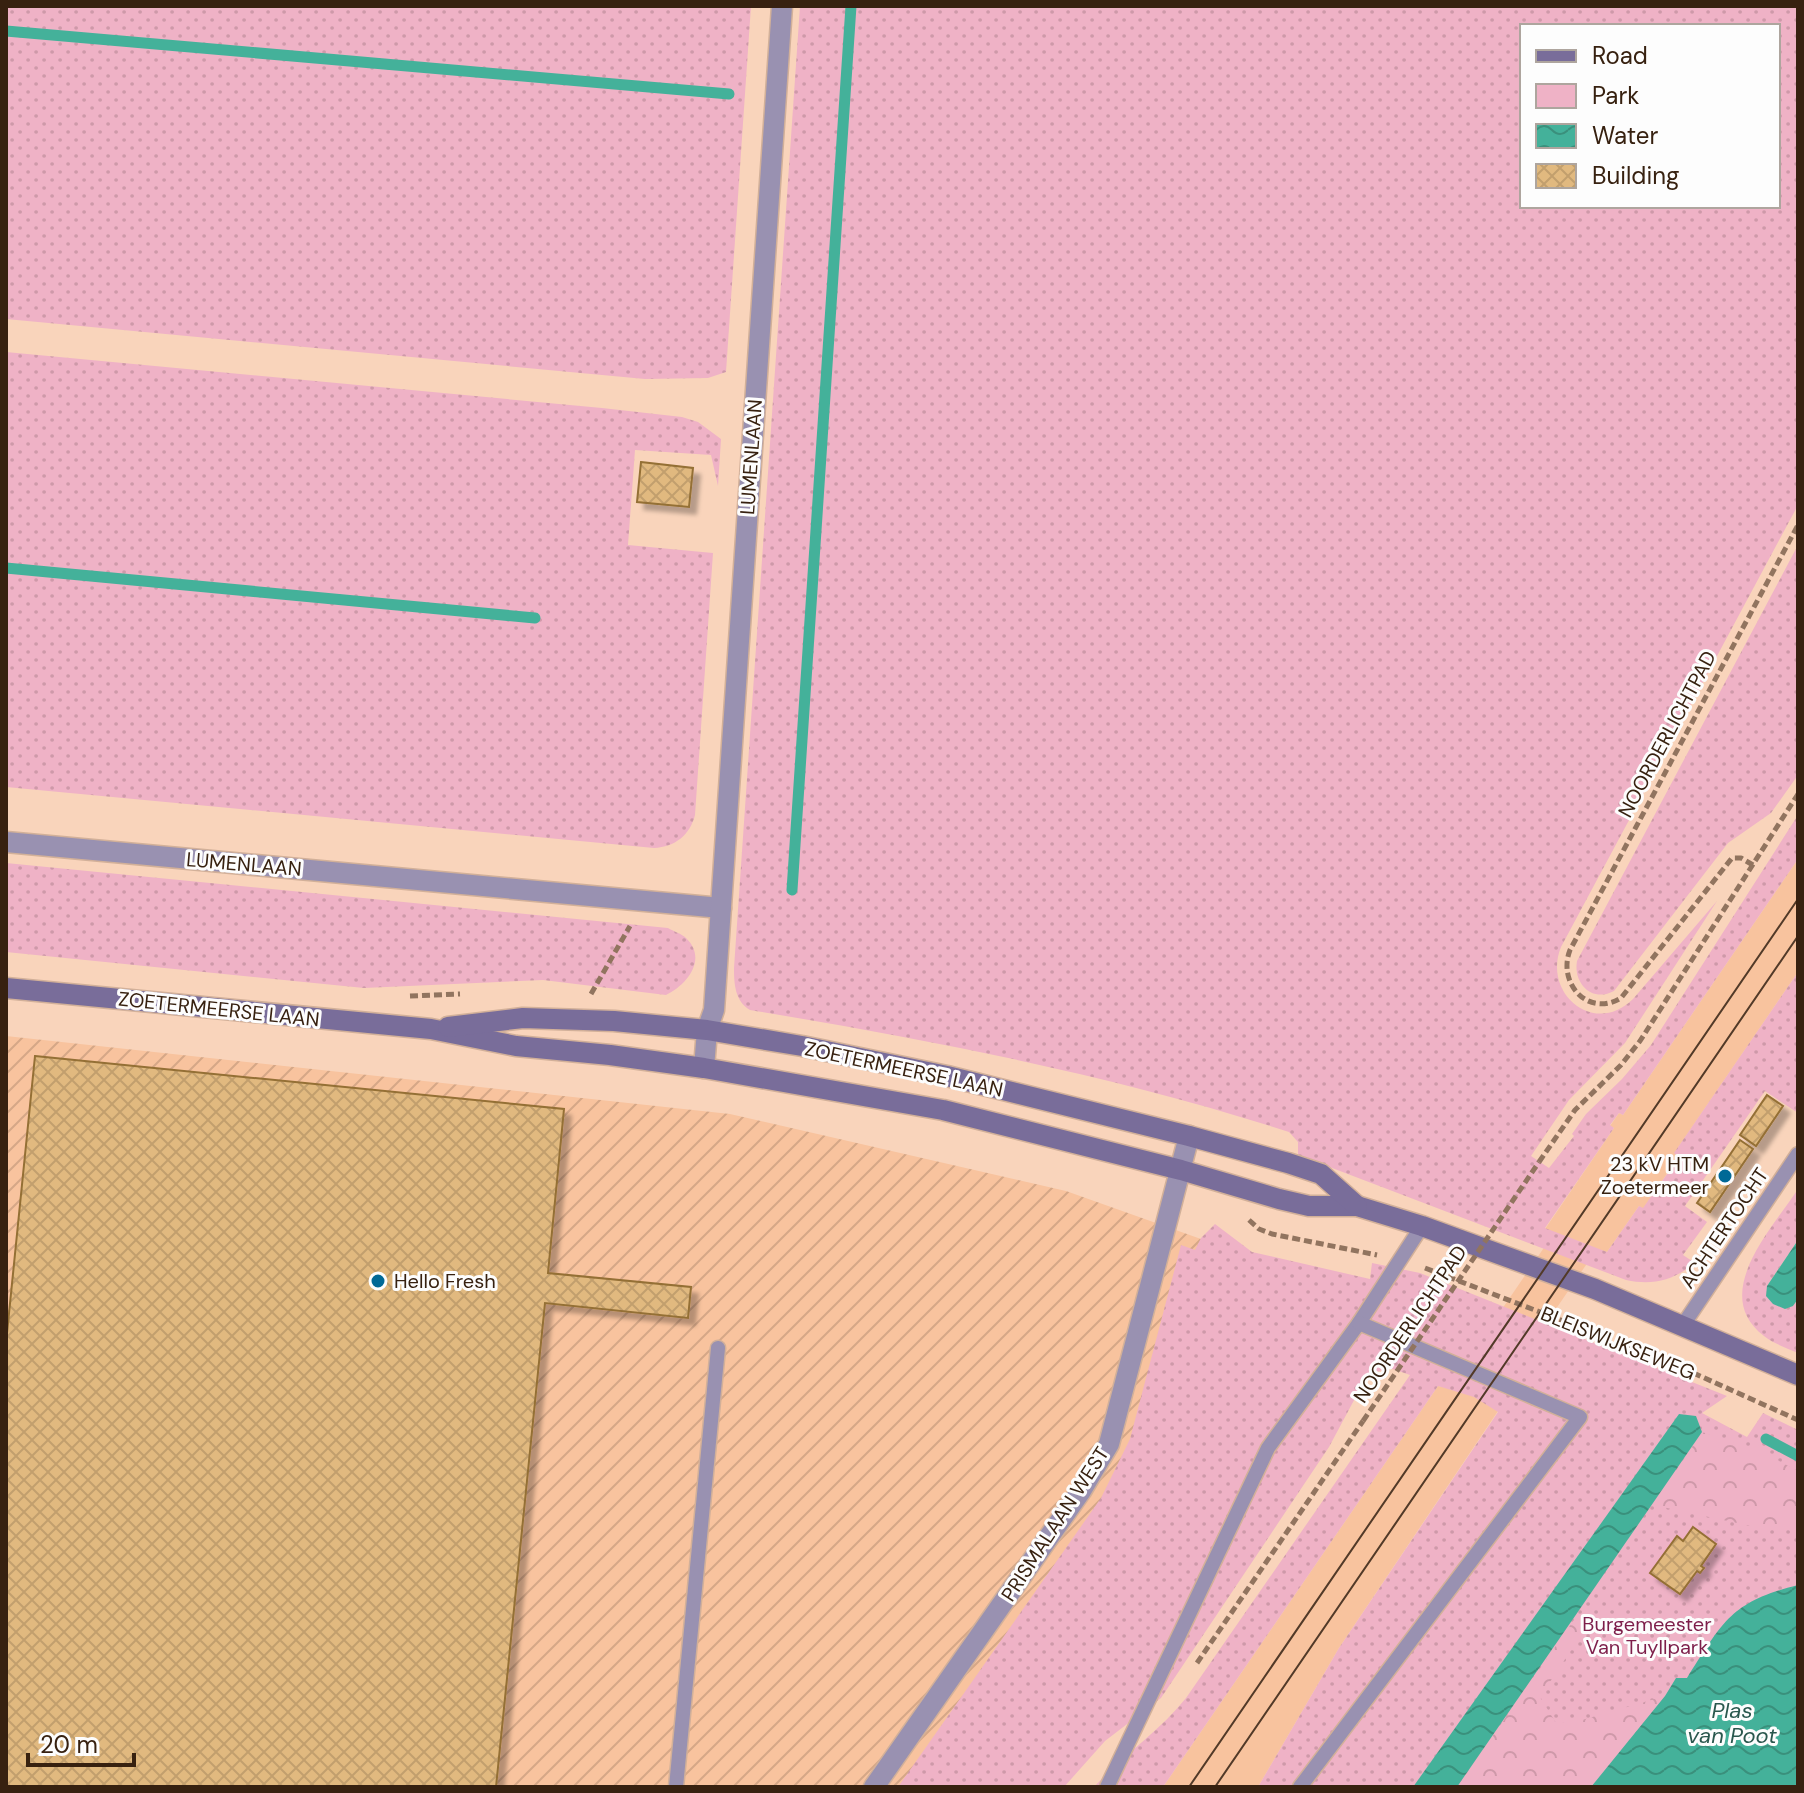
<svg xmlns="http://www.w3.org/2000/svg" width="1804" height="1793" font-family="'DM Sans',sans-serif">
  <style>
    .built { fill: #f8c39e }
    .industrial { fill: url(#industrial-furrows) }
    .green { fill: url(#green-dots); fill-rule: evenodd }
    .forest { fill: url(#forest-crowns) }
    .water { fill: url(#water-waves) }
    .lines { fill: none; stroke-linecap: round; stroke-linejoin: round }
    .stream { stroke: #44b19a; stroke-width: 11 }
    .building { fill: url(#building-cross-hatch); stroke: #946f35; stroke-width: 2; filter: url(#shadow) }
    .lane-casing { stroke: #d2b099; stroke-width: 17 }
    .street-casing { stroke: #d2b099; stroke-width: 23 }
    .secondary-casing { stroke: #d2b099; stroke-width: 23 }
    .path { stroke: #91745f; stroke-width: 5; stroke-dasharray: 8 4; stroke-linecap: butt }
    .lane { stroke: #9991b1; stroke-width: 14 }
    .street { stroke: #9991b1; stroke-width: 20 }
    .secondary { stroke: #796d9a; stroke-width: 20 }
    .tram { stroke: #523a28; stroke-width: 2 }
    .path-bridge { stroke: #91745f; stroke-width: 5; stroke-dasharray: 8 4; stroke-linecap: butt }
    .poi-dot { fill: #006996; stroke: #fdfdfd; stroke-width: 3 }
    .labels { text-anchor: middle; dominant-baseline: central; stroke-width: 6; stroke-linejoin: round; paint-order: stroke }
    .street-label { font-size: 20px; fill: #372110; stroke: #fdfdfd }
    .poi-label { font-size: 20px; fill: #372110; stroke: #fdfdfd; text-anchor: end }
    .park-label { font-size: 20px; fill: #7d1e4a; stroke: #fdfdfd }
    .water-label { font-size: 22px; font-style: italic; fill: #2a584e; stroke: #fdfdfd }
  </style>
  <defs>
    <pattern id="industrial-furrows" width="10" height="10" patternUnits="userSpaceOnUse" patternTransform="scale(2)"><rect width="10" height="10" fill="#f8c39e"/><path d="M-1 1l2-2M0 10L10 0M9 11l2-2" fill="none" stroke="#d5a787"/></pattern>
    <pattern id="green-dots" width="8" height="8" patternUnits="userSpaceOnUse" patternTransform="scale(2)"><rect width="8" height="8" fill="#efb2c6"/><path d="M2 2h.1M6 6h.1" fill="none" stroke="#ce99a9" stroke-width="1.8" stroke-linecap="round"/></pattern>
    <pattern id="forest-crowns" width="20" height="18" patternUnits="userSpaceOnUse" patternTransform="scale(2)"><rect width="20" height="18" fill="#efb2c6"/><path d="M2 6a3 3 0 1 1 6 0M12 15a3 3 0 1 1 6 0" fill="none" stroke="#ce99a9"/></pattern>
    <pattern id="water-waves" width="16" height="10" patternUnits="userSpaceOnUse" patternTransform="scale(2)"><rect width="16" height="10" fill="#44b19a"/><path d="M0 5q4-4 8 0t8 0" fill="none" stroke="#3a907c"/></pattern>
    <pattern id="building-cross-hatch" width="8" height="8" patternUnits="userSpaceOnUse" patternTransform="scale(2)"><rect width="8" height="8" fill="#e1b97f"/><path d="M0 0l8 8M0 8l8-8" fill="none" stroke="#c29f6d"/></pattern>
    <filter id="shadow"><feDropShadow dx="7" dy="7" stdDeviation="2" flood-color="#0004"/></filter>
  </defs>
  <rect width="100%" height="100%" fill="#f9d4bb"/>
  <!-- built -->
  <polygon class="built" points="1798,859 1798,972 1675,1152 1679,1156 1643,1209 1639,1206 1607,1252 1597,1249 1490,1405 1498,1411 1339,1648 1258,1787 1163,1787 1438,1386 1448,1388 1554,1233 1545,1229 1614,1128 1610,1126 1619,1113 1623,1115"/>
  <!-- industrial -->
  <polygon class="industrial" points="6,1036 730,1114 1066,1191 1356,1294 1017,1787 6,1787"/>
  <!-- green -->
  <g class="green">
    <polygon points="6,6 751,6 726,372 708,378 645,379 6,319"/>
    <path d="M800 6H1798V505L1561 947C1542 994 1595 1037 1633 999L1717 901 1625 1043 1569 1100 1531 1156 1549 1168 1574 1136 1572 1134 1586 1114 1622 1079 1651 1045 1798 815V859L1623 1115 1619 1113 1610 1125 1614 1128 1545 1228 1607 1252 1639 1206 1643 1208 1679 1157 1674 1153 1798 972V1113L1765 1091 1685 1206 1707 1222 1683 1255 1695 1263C1674 1280 1653 1286 1626 1280L1298 1155V1142L1289 1132C1114 1075 931 1040 750 1010 735 1001 734 984 734 968ZM1522 26H1778V206H1522Z"/>
    <path d="M6 352 602 408 682 417 698 422 721 439 718 486 711 455 635 450 628 545 713 553 695 815C690 835 675 847 654 848L6 787Z"/>
    <path d="M1798 545V775L1771 813 1728 843 1614 991C1592 1003 1573 983 1577 961Z"/>
    <path d="M6 863 668 928C673 931 682 934 686 938 708 959 687 985 666 995L543 980 364 988 6 952Z"/>
    <path d="M1798 1189V1240L1767 1286 1793 1306 1798 1299V1353C1787 1348 1774 1344 1764 1336 1709 1294 1772 1229 1798 1189Z"/>
    <path d="M1215 1224 1252 1252 1370 1279 1372 1263 1420 1273 1727 1396 1702 1413 1747 1437 1763 1413 1798 1430V1787H1258L1339 1648 1498 1412 1474 1397 1438 1386 1163 1787H1094C1123 1755 1160 1731 1186 1698L1410 1375 1390 1368 1376 1372 1360 1389 1329 1447 1161 1698 1105 1741 1064 1787H898L1101 1498 1130 1439 1181 1245 1195 1250 1201 1238Z"/>
  </g>
  <!-- forest -->
  <g class="forest">
    <polygon points="1702,1432 1758,1450 1798,1471 1798,1527 1751,1526 1653,1505"/>
    <polygon points="1574,1620 1585,1629 1540,1697 1556,1723 1582,1720 1665,1696 1591,1787 1457,1787"/>
  </g>
  <!-- water -->
  <g class="water">
    <polygon points="1798,1240 1798,1299 1793,1306 1785,1309 1773,1304 1766,1296 1767,1286"/>
    <polygon points="1679,1414 1696,1416 1702,1432 1457,1787 1413,1787"/>
    <path d="M1798 1585V1787H1591L1665 1696 1676 1678H1687C1723 1622 1730 1602 1798 1585Z"/>
  </g>
  <g class="lines">
    <!-- stream -->
    <g class="stream">
      <polyline points="6,31 729,94"/>
      <polyline points="6,568 535,618"/>
      <polyline points="792,890 851,6"/>
      <polyline points="1766,1439 1798,1456"/>
    </g>
  </g>
  <!-- building -->
  <g class="building">
    <polygon points="641,462 693,468 689,507 637,502"/>
    <polygon points="35,1056 564,1109 548,1273 691,1287 688,1318 545,1303 496,1787 6,1787 6,1343"/>
    <polygon points="1767,1095 1783,1106 1756,1146 1740,1135"/>
    <polygon points="1740,1140 1753,1149 1710,1212 1697,1203"/>
    <polygon points="1693,1527 1716,1544 1701,1566 1704,1568 1700,1573 1697,1571 1680,1594 1650,1573 1677,1536 1683,1541"/>
  </g>
  <g class="lines">
    <!-- lane casing -->
    <g class="lane-casing">
      <g id="lane">
        <polyline points="1683,1325 1798,1154"/>
        <polyline points="676,1787 718,1348"/>
        <polyline points="1107,1787 1268,1448 1359,1323 1422,1226"/>
        <polyline points="1300,1787 1580,1417 1359,1323"/>
      </g>
    </g>
    <!-- street casing -->
    <g class="street-casing">
      <g id="street">
        <polyline points="6,842 721,908"/>
        <polyline points="704,1068 707,1030 714,1010 782,6"/>
        <polyline points="874,1787 1081,1491 1109,1444 1189,1136"/>
      </g>
    </g>
    <!-- secondary casing -->
    <g class="secondary-casing">
      <g id="secondary">
        <polyline points="6,988 431,1029 516,1046 610,1055 704,1068 943,1110 1181,1170 1279,1199 1309,1206 1357,1206 1422,1226 1595,1289 1798,1375"/>
        <polyline points="448,1027 523,1018 614,1021 707,1030 802,1046 947,1076 1189,1136 1288,1163 1321,1174 1357,1206"/>
      </g>
    </g>
    <!-- path -->
    <g class="path">
      <path d="M1753 865 1741 858H1732L1621 998C1588 1018 1557 983 1570 950L1798 525"/>
      <polyline points="591,994 630,926"/>
      <polyline points="410,996 460,994"/>
      <polyline points="1539,1162 1575,1110 1621,1065 1640,1041 1798,794"/>
      <polyline points="1249,1220 1259,1229 1272,1234 1377,1255"/>
      <polyline points="1425,1268 1660,1358 1798,1420"/>
      <polyline points="1197,1663 1363,1421"/>
    </g>
    <!-- lane -->
    <use href="#lane" class="lane"/>
    <!-- street -->
    <use href="#street" class="street"/>
    <!-- secondary -->
    <use href="#secondary" class="secondary"/>
    <!-- tram -->
    <g class="tram">
      <polyline points="1189,1787 1798,899"/>
      <polyline points="1215,1787 1798,936"/>
    </g>
    <!-- path-bridge -->
    <polyline class="path-bridge" points="1363,1421 1539,1162"/>
  </g>
  <!-- markers -->
  <g class="poi-dot">
    <circle cx="1725" cy="1176" r="8"/>
    <circle cx="378" cy="1281" r="8"/>
  </g>
  <g class="labels">
    <!-- street labels -->
    <g class="street-label">
      <text transform="translate(751 457) rotate(-86)">LUMENLAAN</text>
      <text transform="translate(1667 734) rotate(-62)">NOORDERLICHTPAD</text>
      <text transform="translate(244 864) rotate(5)">LUMENLAAN</text>
      <text transform="translate(219 1009) rotate(6)">ZOETERMEERSE LAAN</text>
      <text transform="translate(904 1069) rotate(12)">ZOETERMEERSE LAAN</text>
      <text transform="translate(1724 1228) rotate(-56)">ACHTERTOCHT</text>
      <text transform="translate(1410 1324) rotate(-56)">NOORDERLICHTPAD</text>
      <text transform="translate(1618 1343) rotate(22)">BLEISWIJKSEWEG</text>
      <text transform="translate(1055 1524) rotate(-57)">PRISMALAAN WEST</text>
    </g>
    <!-- poi labels -->
    <g class="poi-label">
      <text x="1709" y="1164">23 kV HTM<tspan x="1709" dy="23">Zoetermeer</tspan></text>
      <text x="394" y="1281" text-anchor="start">Hello Fresh</text>
    </g>
    <!-- park labels -->
    <g class="park-label">
      <text x="1647" y="1624">Burgemeester<tspan x="1647" dy="23">Van Tuyllpark</tspan></text>
    </g>
    <!-- water labels -->
    <g class="water-label">
      <text x="1732" y="1710">Plas<tspan x="1732" dy="25">van Poot</tspan></text>
    </g>
  </g>
  <!-- border -->
  <rect width="1804" height="1793" fill="none" stroke="#372110" stroke-width="16"/>
  <!-- legend -->
  <rect x="1520" y="24" width="260" height="184" fill="#fdfdfd" stroke="#aea59e" stroke-width="2"/>
  <rect x="1536" y="50" width="40" height="12" fill="#796d9a" stroke="#aea59e" stroke-width="2"/>
  <text x="1592" y="64" font-size="24" fill="#372110">Road</text>
  <rect x="1536" y="84" width="40" height="24" fill="#efb2c6" stroke="#aea59e" stroke-width="2"/>
  <text x="1592" y="104" font-size="24" fill="#372110">Park</text>
  <rect x="1536" y="124" width="40" height="24" fill="url(#water-waves)" stroke="#aea59e" stroke-width="2"/>
  <text x="1592" y="144" font-size="24" fill="#372110">Water</text>
  <rect x="1536" y="164" width="40" height="24" fill="url(#building-cross-hatch)" stroke="#aea59e" stroke-width="2"/>
  <text x="1592" y="184" font-size="24" fill="#372110">Building</text>
  <!-- scale -->
  <path d="M28 1753v12h106v-12" fill="none" stroke="#372110" stroke-width="4"/>
  <text x="40" y="1753" font-size="24" fill="#372110" stroke="#fdfdfd" stroke-width="6" paint-order="stroke">20 m</text>
</svg>
